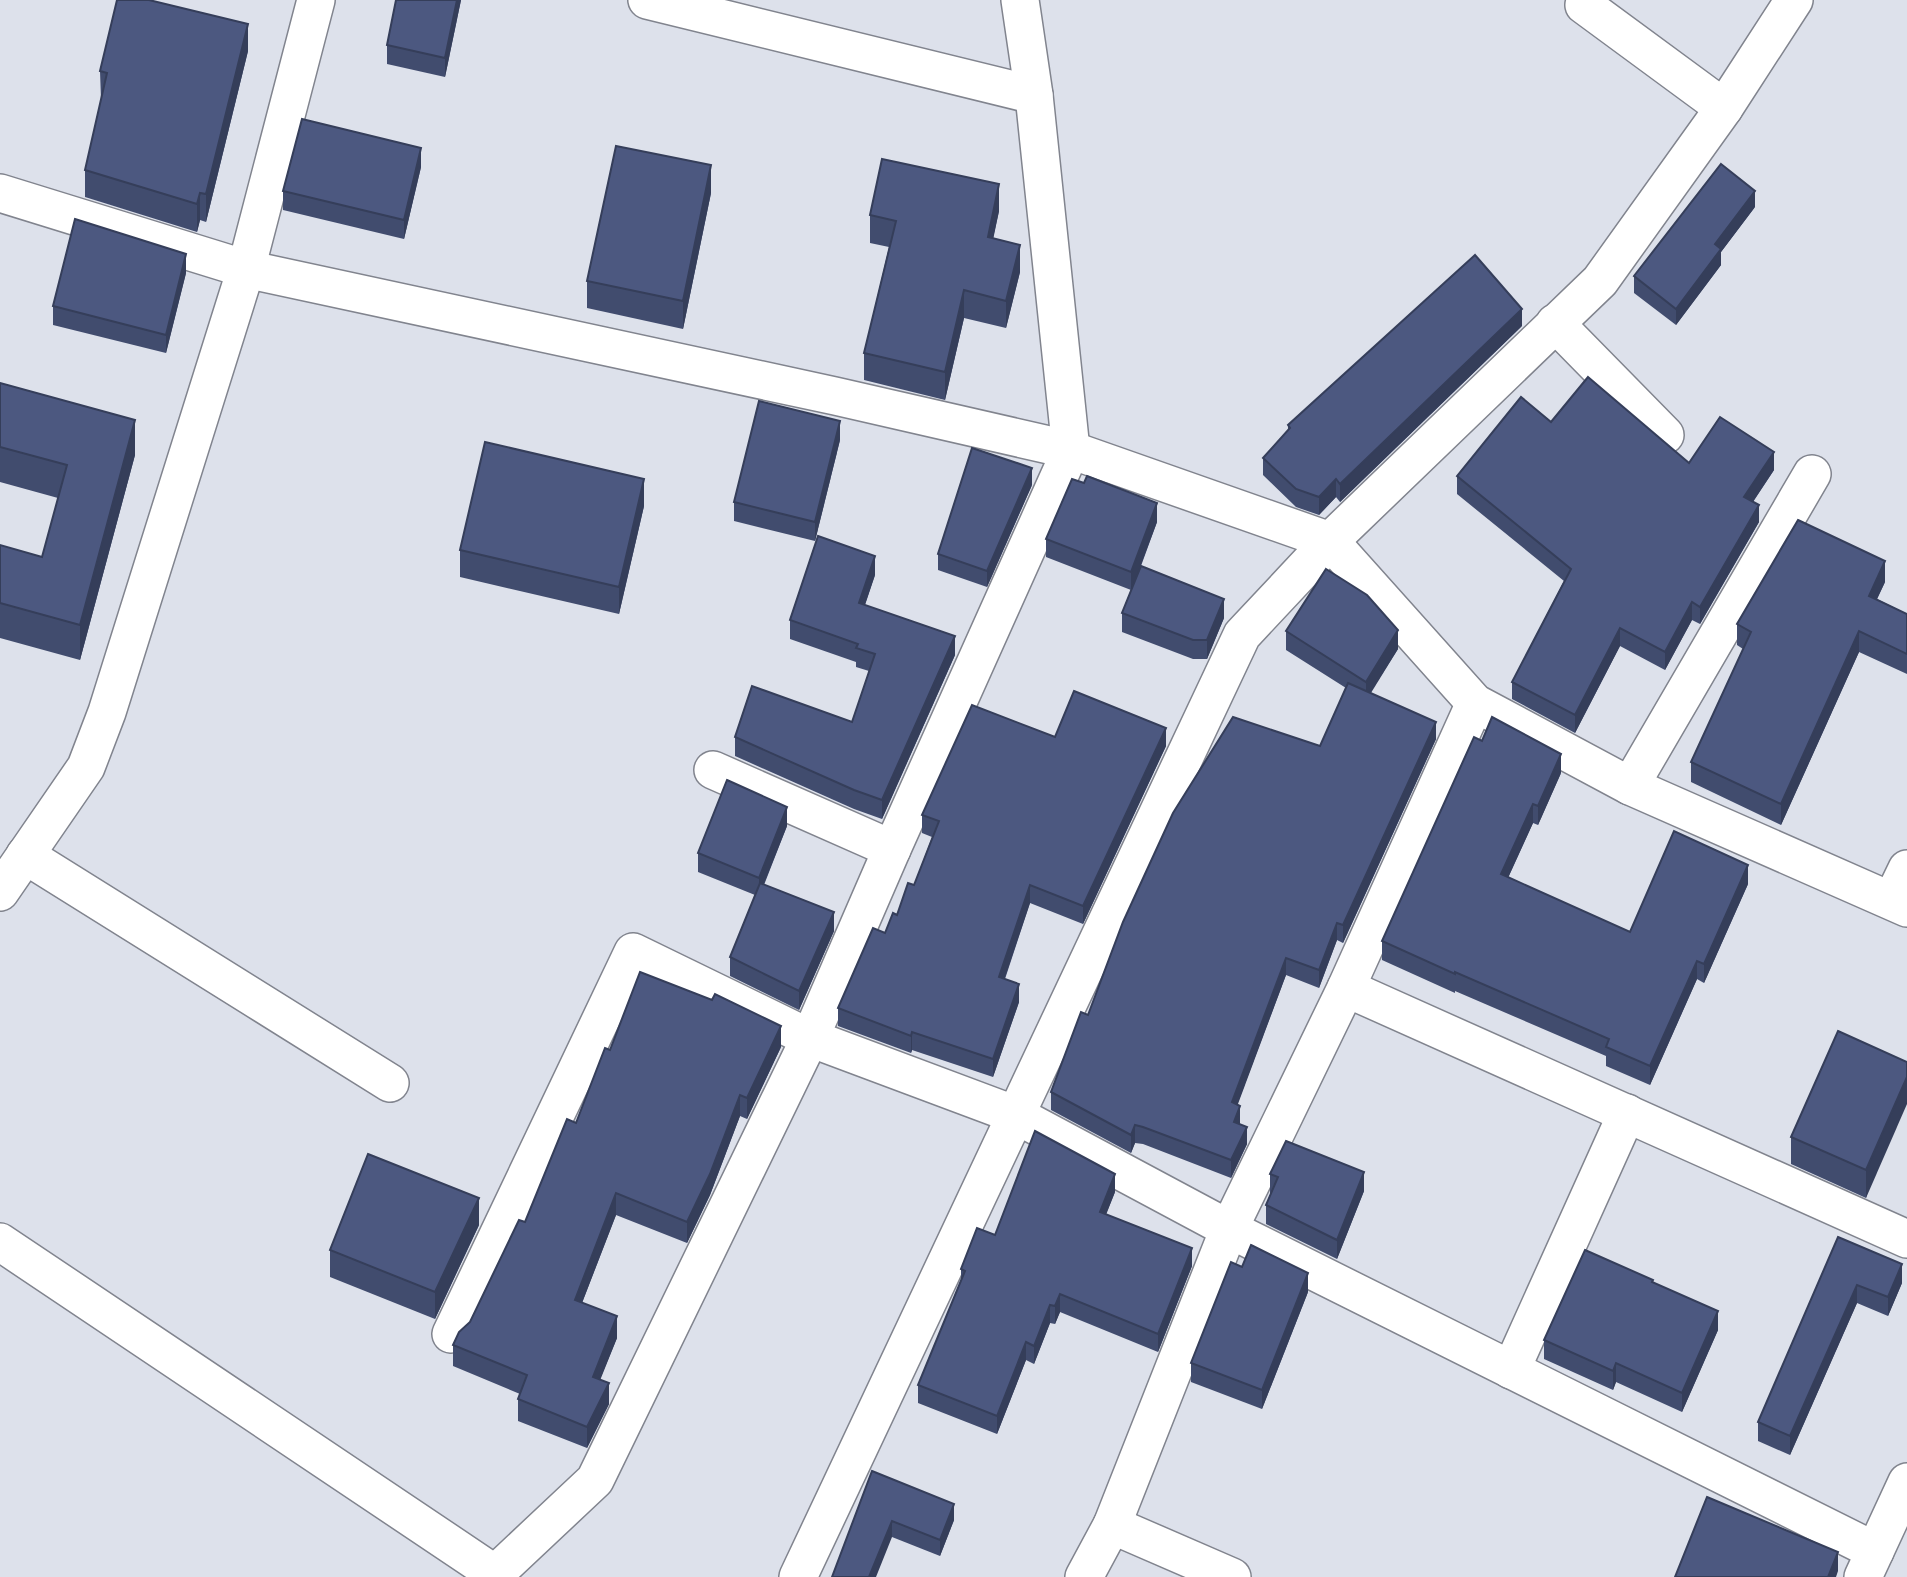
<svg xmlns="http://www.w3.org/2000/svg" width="1907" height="1577" font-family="Overpass,sans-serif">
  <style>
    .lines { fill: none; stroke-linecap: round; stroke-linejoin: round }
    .minor-casing { stroke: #81848e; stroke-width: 40 }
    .minor { stroke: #fff; stroke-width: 37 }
    .wall { fill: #414c6e }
    .shaded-wall { fill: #353e5a }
    .building { fill: #4c5880; stroke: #353e5a; stroke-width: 2 }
  </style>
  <rect width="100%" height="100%" fill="#dde1eb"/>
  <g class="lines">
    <!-- minor casing -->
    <g class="minor-casing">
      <g id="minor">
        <polyline points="647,0 1034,95"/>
        <polyline points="1587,0 1584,5 1724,108"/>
        <polyline points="0,193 246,269 835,396 1071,450 1330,541 1475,703 1630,786 1907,908"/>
        <polyline points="1555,323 1665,435"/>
        <polyline points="713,770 892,849"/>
        <polyline points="1630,786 1812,474"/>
        <polyline points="25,855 390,1083"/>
        <polyline points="0,892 86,767 107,712 246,269 316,0"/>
        <polyline points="1892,900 1907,869"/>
        <polyline points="1346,988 1907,1239"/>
        <polyline points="0,1242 495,1574 595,1480 810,1038 892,849 1071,450 1034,95 1020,0"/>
        <polyline points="451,1334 633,952 810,1038 1016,1115 1229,1229 1875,1551"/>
        <polyline points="1511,1370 1627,1113"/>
        <polyline points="1112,1525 1232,1577"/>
        <polyline points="798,1577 1242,635 1330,541 1600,281 1724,108 1794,0"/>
        <polyline points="1084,1577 1112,1525 1229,1229 1346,988 1475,703"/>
        <polyline points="1863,1577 1907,1482"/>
      </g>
    </g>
    <!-- minor -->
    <use href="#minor" class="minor"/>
  </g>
  <!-- wall -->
  <g class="wall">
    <polygon points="396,0 461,0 445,77 387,64 387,45"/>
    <polygon points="248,51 206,222 200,220 197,232 85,197 85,170 101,99 100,71"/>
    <polygon points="421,167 404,239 283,210 283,191"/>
    <polygon points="711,193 683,329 587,308 587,281"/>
    <polygon points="1755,207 1721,252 1721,265 1676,325 1634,293 1634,276"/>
    <polygon points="999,211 993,238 1020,272 1006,328 964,318 945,400 864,380 864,353 889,247 870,243 870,215"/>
    <polygon points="186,273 166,353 53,325 53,306"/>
    <polygon points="1522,326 1340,502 1336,497 1319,515 1296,507 1263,475 1263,458 1288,431 1288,425"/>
    <polygon points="0,383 135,455 80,660 0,638 0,545 42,557 58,498 0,482"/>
    <polygon points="1551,422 1689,463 1774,470 1753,502 1759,522 1700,624 1692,620 1665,670 1620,646 1575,733 1512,699 1512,682 1564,581 1457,494 1457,476"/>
    <polygon points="840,440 815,541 734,521 734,502"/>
    <polygon points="1032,485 987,587 938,570 938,554"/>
    <polygon points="644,506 619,614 460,577 460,550"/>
    <polygon points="1157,522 1141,566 1224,618 1207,659 1193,659 1122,632 1122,613 1131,590 1046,557 1046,539"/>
    <polygon points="875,575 865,605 955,655 882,819 854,809 735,756 735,737 852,722 869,671 856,667 856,662 790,639 790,620"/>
    <polygon points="1885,582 1877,599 1907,614 1907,674 1859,652 1781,825 1691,782 1691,762 1743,649 1737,645 1737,624"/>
    <polygon points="1286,631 1398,649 1370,693 1436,739 1343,943 1337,940 1319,988 1286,975 1237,1105 1240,1124 1247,1144 1231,1178 1143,1144 1135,1143 1131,1153 1051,1110 1051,1092 1088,1015 1320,746 1346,688 1286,650"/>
    <polygon points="1055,737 1166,746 1083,924 1030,903 1005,979 1019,1002 993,1077 912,1050 911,1053 838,1026 838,1008 897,915 914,885 932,837 922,833 922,815"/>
    <polygon points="1561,773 1538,825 1533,823 1508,878 1630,932 1748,884 1704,983 1697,979 1650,1085 1606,1066 1606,1056 1455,991 1455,993 1382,960 1382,941"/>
    <polygon points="787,826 764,885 834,931 799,1010 730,976 730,957 755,895 698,872 698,853"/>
    <polygon points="781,1047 747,1119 740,1116 710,1195 687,1243 616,1215 582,1303 617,1338 600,1379 609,1404 587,1448 518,1421 518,1399 520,1394 453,1366 453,1345 470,1322 525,1222 576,1123"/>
    <polygon points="1907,1062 1866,1198 1791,1164 1791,1137"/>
    <polygon points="1270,1174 1364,1191 1337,1259 1266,1224 1266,1205 1271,1193 1270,1193"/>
    <polygon points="1115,1192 1106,1214 1192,1266 1158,1352 1060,1312 1055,1324 1050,1323 1034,1364 1026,1360 997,1434 918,1403 918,1385 961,1280 961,1269 995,1235"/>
    <polygon points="479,1225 435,1319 330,1277 330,1250"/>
    <polygon points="1838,1237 1902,1283 1888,1316 1857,1303 1790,1455 1758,1441 1758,1422"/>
    <polygon points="1653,1282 1718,1330 1682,1412 1616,1382 1613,1390 1544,1359 1544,1340"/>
    <polygon points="1308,1292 1262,1409 1191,1382 1191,1363"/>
    <polygon points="872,1471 954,1520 940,1556 892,1537"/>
  </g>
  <!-- shaded-wall -->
  <g class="shaded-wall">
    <polygon points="457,0 461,0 445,77 445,58"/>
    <polygon points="248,24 248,51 206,222 206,194"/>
    <polygon points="421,148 421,167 404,239 404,220"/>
    <polygon points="711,165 711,193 683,329 683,301"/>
    <polygon points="999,184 999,211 988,264 988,237"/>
    <polygon points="1755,191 1755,207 1721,252 1721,265 1676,325 1676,309 1715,244"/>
    <polygon points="200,193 200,220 197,232 197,204"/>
    <polygon points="1020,245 1020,272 1006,328 1006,301"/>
    <polygon points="186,254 186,273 166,353 166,335"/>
    <polygon points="964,290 964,318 945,400 945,372"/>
    <polygon points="1522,309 1522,326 1340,502 1340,484"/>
    <polygon points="135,420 135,455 80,660 80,625"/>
    <polygon points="840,421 840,440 815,541 815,522"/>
    <polygon points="1774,452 1774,470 1744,515 1744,497"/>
    <polygon points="1032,468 1032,485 987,587 987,571"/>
    <polygon points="644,479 644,506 619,614 619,587"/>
    <polygon points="1336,479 1336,497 1319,515 1319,497"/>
    <polygon points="1157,503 1157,522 1131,591 1131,572"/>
    <polygon points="1759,505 1759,522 1700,624 1700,607"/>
    <polygon points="875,556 875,575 859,622 859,603"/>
    <polygon points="1885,561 1885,582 1869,616 1869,596"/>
    <polygon points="1224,599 1224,618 1207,659 1207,640"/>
    <polygon points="1692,602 1692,620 1665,670 1665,652"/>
    <polygon points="1620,628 1620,646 1575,733 1575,715"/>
    <polygon points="1398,630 1398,649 1366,701 1366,682"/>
    <polygon points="1859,631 1859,652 1781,825 1781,804"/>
    <polygon points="955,636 955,655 882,819 882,800"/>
    <polygon points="1436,722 1436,739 1343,943 1343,925"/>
    <polygon points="1166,728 1166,746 1083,924 1083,906"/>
    <polygon points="1561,754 1561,773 1538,825 1538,806"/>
    <polygon points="1533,804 1533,823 1501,893 1501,874"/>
    <polygon points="787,807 787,826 759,896 759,878"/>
    <polygon points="1748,865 1748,884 1704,983 1704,964"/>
    <polygon points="1030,885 1030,903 999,995 999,977"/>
    <polygon points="834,912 834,931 799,1010 799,991"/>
    <polygon points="1337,923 1337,940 1319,988 1319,970"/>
    <polygon points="1286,958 1286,975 1232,1120 1232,1102"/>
    <polygon points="1697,961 1697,979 1650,1085 1650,1066"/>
    <polygon points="1019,984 1019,1002 993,1077 993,1059"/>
    <polygon points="781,1026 781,1047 747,1119 747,1098"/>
    <polygon points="912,1032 912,1050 911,1053 911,1036"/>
    <polygon points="1907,1077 1907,1104 1866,1198 1866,1170"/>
    <polygon points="740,1095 740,1116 710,1195 687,1243 687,1222"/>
    <polygon points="1240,1106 1240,1123 1234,1139 1234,1122"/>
    <polygon points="1135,1125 1135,1143 1131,1153 1131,1135"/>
    <polygon points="1247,1127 1247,1144 1231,1178 1231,1160"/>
    <polygon points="1364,1172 1364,1191 1337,1259 1337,1240"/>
    <polygon points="1115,1174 1115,1192 1100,1230 1100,1212"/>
    <polygon points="616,1193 616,1215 575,1321 575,1300"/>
    <polygon points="479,1198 479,1225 435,1319 435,1292"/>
    <polygon points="1192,1248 1192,1266 1158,1352 1158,1334"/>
    <polygon points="1902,1264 1902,1283 1888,1316 1888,1297"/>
    <polygon points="1308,1273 1308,1292 1262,1409 1262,1390"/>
    <polygon points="1857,1285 1857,1303 1790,1455 1790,1436"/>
    <polygon points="1060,1294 1060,1312 1055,1324 1055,1306"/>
    <polygon points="1050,1305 1050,1323 1034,1364 1034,1346"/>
    <polygon points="1718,1311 1718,1330 1682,1412 1682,1393"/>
    <polygon points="617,1316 617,1338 593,1398 593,1377"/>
    <polygon points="1026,1342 1026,1360 997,1434 997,1416"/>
    <polygon points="1616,1363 1616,1382 1613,1390 1613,1371"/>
    <polygon points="609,1383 609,1404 587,1448 587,1427"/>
    <polygon points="954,1504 954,1520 940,1556 940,1540"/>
    <polygon points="892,1521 892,1537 876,1577 869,1577"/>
    <polygon points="1838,1552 1838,1571 1836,1577 1828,1577"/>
  </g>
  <!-- building -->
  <g class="building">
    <polygon points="117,0 149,0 248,24 206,194 200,193 197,204 85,170 107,73 100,71"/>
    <polygon points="396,0 457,0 445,58 387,45"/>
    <polygon points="302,119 421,148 404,220 283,191"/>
    <polygon points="616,146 711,165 683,301 587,281"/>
    <polygon points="882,159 999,184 988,237 1020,245 1006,301 964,290 945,372 864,353 896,221 870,215"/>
    <polygon points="1721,164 1755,191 1715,244 1721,249 1676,309 1634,276"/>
    <polygon points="75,219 186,254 166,335 53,306"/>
    <polygon points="1475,255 1522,309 1340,484 1336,479 1319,497 1296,489 1263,458 1290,428 1288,425"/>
    <polygon points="1588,377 1689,463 1720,417 1774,452 1744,497 1759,505 1700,607 1692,602 1665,652 1620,628 1575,715 1512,682 1571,569 1457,476 1521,397 1551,422"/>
    <polygon points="0,383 135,420 80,625 0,603 0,545 42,557 67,465 0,447"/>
    <polygon points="759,401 840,421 815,522 734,502"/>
    <polygon points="485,442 644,479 619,587 460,550"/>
    <polygon points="972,448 1032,468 987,571 938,554"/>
    <polygon points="1087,476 1157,503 1131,572 1046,539 1072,479 1084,483"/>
    <polygon points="1798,520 1885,561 1869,596 1907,614 1907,654 1859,631 1781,804 1691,762 1751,632 1737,624"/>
    <polygon points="818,536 875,556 859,603 955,636 882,800 854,790 735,737 752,686 852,722 875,654 856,648 858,644 790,620"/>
    <polygon points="1141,566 1224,599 1207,640 1193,640 1122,613"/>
    <polygon points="1326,569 1367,595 1398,630 1366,682 1286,631"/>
    <polygon points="1348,683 1436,722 1343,925 1337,923 1319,970 1286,958 1232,1102 1240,1106 1234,1122 1247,1127 1231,1160 1143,1127 1135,1125 1131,1135 1051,1092 1081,1012 1088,1015 1123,922 1173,813 1233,717 1320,746"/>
    <polygon points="1074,691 1166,728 1083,906 1030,885 999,977 1019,984 993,1059 912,1032 911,1036 838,1008 873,928 885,933 893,913 897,915 908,883 914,885 939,821 922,815 972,705 1055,737"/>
    <polygon points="1492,717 1561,754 1538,806 1533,804 1501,874 1630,932 1674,831 1748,865 1704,964 1697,961 1650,1066 1606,1047 1609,1039 1455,972 1455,974 1382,941 1474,737 1482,741"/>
    <polygon points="727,780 787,807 759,878 698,853"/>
    <polygon points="760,883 834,912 799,991 730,957"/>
    <polygon points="640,972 712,1000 715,994 781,1026 747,1098 740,1095 710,1174 687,1222 616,1193 575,1300 617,1316 593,1377 609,1383 587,1427 518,1399 527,1375 453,1345 459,1332 470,1322 519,1220 525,1222 567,1119 576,1123 605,1048 610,1050"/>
    <polygon points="1838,1031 1907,1062 1907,1077 1866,1170 1791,1137"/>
    <polygon points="1035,1131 1115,1174 1100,1212 1192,1248 1158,1334 1060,1294 1055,1306 1050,1305 1034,1346 1026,1342 997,1416 918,1385 965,1271 961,1269 977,1228 995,1235"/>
    <polygon points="1286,1141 1364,1172 1337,1240 1266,1205 1278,1177 1270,1174"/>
    <polygon points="368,1154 479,1198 435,1292 330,1250"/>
    <polygon points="1838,1237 1902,1264 1888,1297 1857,1285 1790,1436 1758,1422"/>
    <polygon points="1251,1245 1308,1273 1262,1390 1191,1363 1231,1262 1242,1267"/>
    <polygon points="1585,1250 1653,1280 1652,1282 1718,1311 1682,1393 1616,1363 1613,1371 1544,1340"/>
    <polygon points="872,1471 954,1504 940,1540 892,1521 869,1577 832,1577"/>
    <polygon points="1707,1497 1838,1552 1828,1577 1675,1577"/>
  </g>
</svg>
